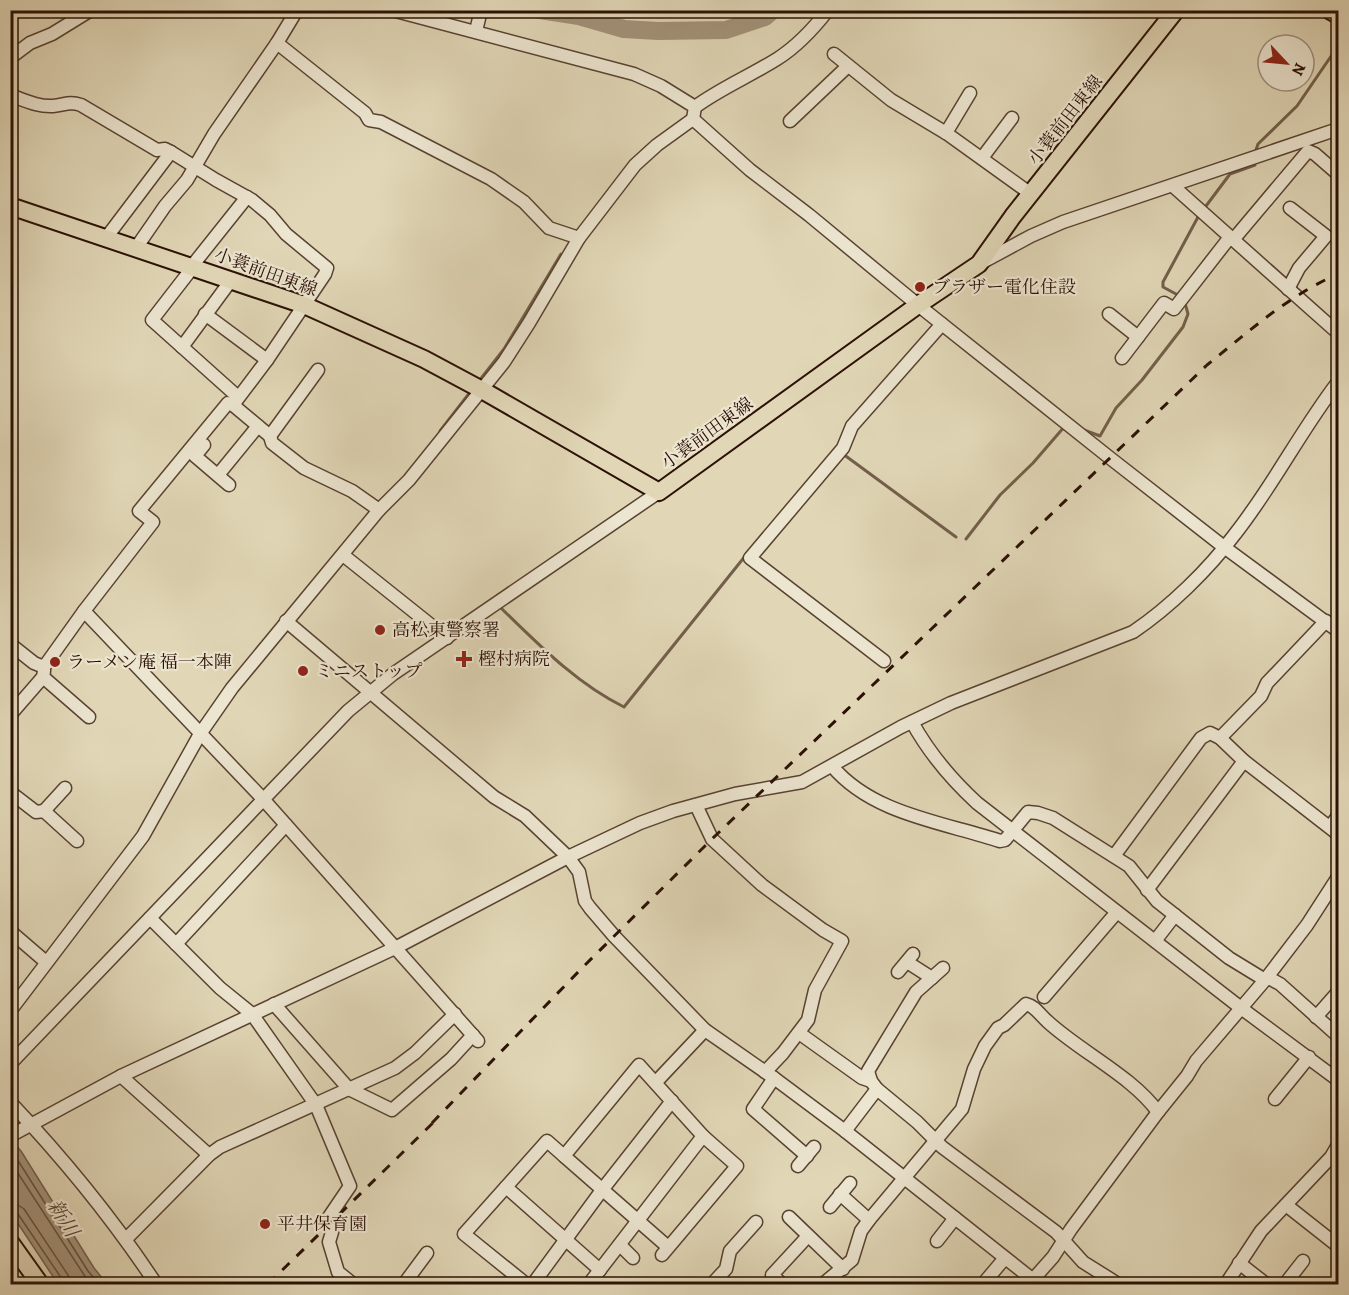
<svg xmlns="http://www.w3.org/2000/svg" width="1349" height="1295" font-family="Alegreya,'Noto Serif JP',serif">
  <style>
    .water { fill: #a3937a; stroke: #735f4b; stroke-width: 1.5 }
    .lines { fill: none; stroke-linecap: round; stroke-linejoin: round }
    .shore { stroke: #675240; stroke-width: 1.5 }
    .stream { stroke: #735f4b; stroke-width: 3 }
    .river { stroke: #a3937a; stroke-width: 18 }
    .minor-casing { stroke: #584232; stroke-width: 15 }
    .major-casing { stroke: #2b1005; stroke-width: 20 }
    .minor { stroke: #ece5d0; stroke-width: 12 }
    .major { stroke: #e1d7b7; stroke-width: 16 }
    .rail { stroke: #2b1005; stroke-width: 3; stroke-dasharray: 10 10; stroke-linecap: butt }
    .poi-dot { fill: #8f2418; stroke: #ece5d0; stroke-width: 2 }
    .labels { text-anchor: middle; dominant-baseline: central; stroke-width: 4.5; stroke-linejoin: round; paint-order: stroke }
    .street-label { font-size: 18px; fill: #2b1005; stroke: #ece5d0 }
    .poi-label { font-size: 18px; fill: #2b1005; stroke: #ece5d0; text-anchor: start }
    .water-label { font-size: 20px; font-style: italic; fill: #5b4434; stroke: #ece5d0 }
  </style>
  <rect width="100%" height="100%" fill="#e1d7b7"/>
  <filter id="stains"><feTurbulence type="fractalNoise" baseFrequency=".00333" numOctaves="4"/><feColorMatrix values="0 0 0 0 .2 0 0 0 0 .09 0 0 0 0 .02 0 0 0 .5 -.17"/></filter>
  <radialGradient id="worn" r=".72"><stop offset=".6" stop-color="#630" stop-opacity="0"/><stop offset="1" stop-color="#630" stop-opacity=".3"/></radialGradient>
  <!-- water -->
  <polygon class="water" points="10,1139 21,1151 94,1268 107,1284 58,1284 11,1213"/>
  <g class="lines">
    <!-- shore -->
    <g class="shore">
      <polyline points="10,1148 88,1271 99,1284"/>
      <polyline points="10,1161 90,1284"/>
      <polyline points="10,1203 18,1205 24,1209 68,1275 70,1284"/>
      <polyline points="10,1211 18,1214 62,1279 63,1284"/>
    </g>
    <!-- stream -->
    <g class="stream">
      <polyline points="1256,150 1258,144 1297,106 1338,46"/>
      <polyline points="1206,206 1230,174 1255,165"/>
      <polyline points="1176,294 1163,287 1163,282 1198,217"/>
      <polyline points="479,381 504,349 561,254"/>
      <polyline points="1084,430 1100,436 1116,408 1142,380 1183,327 1188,314 1185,303"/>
      <polyline points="440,431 471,391"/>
      <polyline points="843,454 956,537"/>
      <polyline points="966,539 1000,495 1033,463 1065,426"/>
      <path d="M502 609C539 645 577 684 624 707L746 555"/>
    </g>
    <!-- river -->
    <polyline class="river" points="540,10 579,16 624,29 658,31 726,30 765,17 773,10"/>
    <!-- minor casing -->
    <g class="minor-casing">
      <g id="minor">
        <polyline points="392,10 634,74 661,86 695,107 693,119 750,170 809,215 918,305 1110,458 1224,547 1338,631"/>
        <polyline points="476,31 481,10"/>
        <polyline points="277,43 365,113 369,120 381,122 491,179 524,202 549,228 579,238"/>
        <polyline points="834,54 891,100 946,133 1031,194"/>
        <polyline points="10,58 30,43 52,34 91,10"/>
        <path d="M10 95C24 100 38 107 53 106 65 105 69 101 81 105L157 150 165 149 171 152 216 180 252 200 270 215 286 234 327 268 325 274 267 360 233 405 228 403 139 511 153 522 84 611"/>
        <path d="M695 107C721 88 750 76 777 59 796 47 814 28 828 10"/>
        <polyline points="790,121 848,66"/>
        <polyline points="946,133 970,93"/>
        <polyline points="982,158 1012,118"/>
        <polyline points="1173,186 1338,333"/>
        <polyline points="106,238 171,152"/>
        <polyline points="1233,240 1308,151 1315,154 1338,174"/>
        <polyline points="136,248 165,206 187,180 214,134 277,43 297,10"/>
        <polyline points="981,263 1031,236 1063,222 1338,129"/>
        <polyline points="192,266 247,197"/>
        <polyline points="193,267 152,320 238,397"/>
        <polyline points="1288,289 1299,268 1326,236 1290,208"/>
        <polyline points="205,314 267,360"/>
        <polyline points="1109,314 1138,337"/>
        <polyline points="182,347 232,279"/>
        <polyline points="1122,358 1164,303 1174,309 1230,237"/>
        <polyline points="233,405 270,436 318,370"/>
        <polyline points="270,436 272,443 304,468 352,491 379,510"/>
        <polyline points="204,445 195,456 229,485"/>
        <polyline points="218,475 258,426"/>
        <polyline points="343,555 447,638"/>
        <polyline points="286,621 494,797 525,816 568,857 579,872 585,901 590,908 614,936 705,1030 774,1078 845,1131 1032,1279 1043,1284"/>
        <polyline points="10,644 34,663 44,667 84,611 263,799 478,1041"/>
        <polyline points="884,661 750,558 843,448 852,426 942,324"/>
        <polyline points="43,677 89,717"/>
        <polyline points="10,715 43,677 44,671"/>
        <path d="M912 722C929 753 951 779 977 803L1241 1008 1338 1080"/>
        <polyline points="1220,738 1261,696 1267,683 1326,621"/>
        <path d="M832 766C872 814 942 822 1000 841L1005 840 1028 812 1038 813 1053 818 1129 866 1157 901 1229 958 1265 980"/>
        <polyline points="10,792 36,812 44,811 77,841"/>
        <polyline points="696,805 712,839 762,885 823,930 842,941 815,990 808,1020 783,1053 765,1072"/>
        <polyline points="44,811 65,788"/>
        <polyline points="1330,827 1338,816"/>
        <polyline points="1114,856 1201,738 1210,733 1220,738 1244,761 1338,834"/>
        <polyline points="1147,890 1244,761"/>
        <polyline points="150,918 220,988 252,1014 316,1105 350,1186 329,1217 332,1232 329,1242 338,1272 353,1284"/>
        <polyline points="10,931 46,962"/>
        <polyline points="1155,941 1175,915"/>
        <polyline points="176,944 286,825"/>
        <polyline points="907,962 932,978"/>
        <polyline points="898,972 913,954"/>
        <polyline points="1267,977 1280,984 1338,1036"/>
        <polyline points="1044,997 1117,912"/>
        <polyline points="274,1004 349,1089 392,1110 451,1059 473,1035"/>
        <polyline points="10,1011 143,836 200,734 232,688 379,510 409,480 504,362 529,323 579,238 635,165 657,145 693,119"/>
        <polyline points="1316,1017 1338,992"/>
        <polyline points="799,1033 862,1078 871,1081"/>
        <polyline points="10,1064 348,711 393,674 659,492"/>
        <polyline points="121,1076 209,1155"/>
        <polyline points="774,1078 753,1109 807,1156"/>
        <polyline points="656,1082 705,1030"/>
        <polyline points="877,1089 917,1122 942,1147 1056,1232 1083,1262 1118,1284"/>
        <polyline points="1275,1099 1309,1057"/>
        <path d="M10 1102C64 1159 113 1219 156 1284"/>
        <polyline points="845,1131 877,1089 871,1081 868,1071 916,992 943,968"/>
        <path d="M10 1136 121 1076 395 948 568 857 640 823 673 811 735 794 802 782 901 727 951 703 1133 632C1170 607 1208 570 1235 534 1273 486 1301 430 1338 382"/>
        <polyline points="564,1156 668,1247"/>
        <polyline points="798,1166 814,1147"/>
        <polyline points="506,1187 600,1270"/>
        <polyline points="840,1194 869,1220"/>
        <polyline points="1286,1205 1338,1246"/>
        <polyline points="830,1207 850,1183"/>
        <polyline points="789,1217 843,1269"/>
        <polyline points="126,1239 209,1155 220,1147 395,1068 415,1053 455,1014"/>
        <polyline points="937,1241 955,1218"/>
        <polyline points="620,1245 633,1258"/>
        <polyline points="662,1255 737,1166 703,1136"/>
        <polyline points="1239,1263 1266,1284"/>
        <polyline points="404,1284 427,1253"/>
        <polyline points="526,1284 464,1234 547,1141 564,1156 639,1065 703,1136 589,1284"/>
        <polyline points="533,1284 602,1190 672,1101"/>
        <polyline points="712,1284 726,1269 730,1251 756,1222"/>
        <polyline points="782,1284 772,1275 808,1236"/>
        <path d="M823 1284 852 1260 861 1231 869 1220 962 1109 974 1069 985 1046 998 1028 1004 1025 1026 1004C1035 1006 1040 1015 1047 1021 1079 1051 1132 1076 1158 1112"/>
        <polyline points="983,1284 1005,1258"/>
        <polyline points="1029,1284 1053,1257 1071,1229 1158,1112 1187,1076 1196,1061 1265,980 1307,925 1338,877"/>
        <polyline points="1226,1284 1261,1231 1331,1157 1338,1145"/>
        <polyline points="1285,1284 1303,1261"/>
      </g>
    </g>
    <!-- major casing -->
    <g class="major-casing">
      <g id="major">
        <polyline points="1329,10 1338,15"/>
        <polyline points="10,206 304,305 424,359 482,390 659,492 918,305 979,264 1013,216 1176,10"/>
        <polyline points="10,1242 40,1284"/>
      </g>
    </g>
    <!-- minor -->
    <use href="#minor" class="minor"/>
    <!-- major -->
    <use href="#major" class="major"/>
    <!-- rail -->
    <g class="rail">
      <path d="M432 1123 582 968 712 839 1207 365C1248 332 1289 295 1338 274"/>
      <polyline points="268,1284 439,1117"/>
    </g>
  </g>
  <!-- markers -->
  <g class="poi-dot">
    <circle cx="920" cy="287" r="6"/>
    <circle cx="380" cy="630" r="6"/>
    <path d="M461 650h6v6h6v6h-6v6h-6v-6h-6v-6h6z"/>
    <circle cx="55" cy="662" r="6"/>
    <circle cx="303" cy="671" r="6"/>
    <circle cx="265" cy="1224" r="6"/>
  </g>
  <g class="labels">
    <!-- street labels -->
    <g class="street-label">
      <text transform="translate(1065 120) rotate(-52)">小蓑前田東線</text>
      <text transform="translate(266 272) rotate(20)">小蓑前田東線</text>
      <text transform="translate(707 433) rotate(-36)">小蓑前田東線</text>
    </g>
    <!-- poi labels -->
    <g class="poi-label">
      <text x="932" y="287">ブラザー電化住設</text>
      <text x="392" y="630">高松東警察署</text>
      <text x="478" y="659">樫村病院</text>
      <text x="67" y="662">ラーメン庵 福一本陣</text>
      <text x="315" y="671">ミニストップ</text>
      <text x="277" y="1224">平井保育園</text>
    </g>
    <!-- water labels -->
    <g class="water-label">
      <text transform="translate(63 1218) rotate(58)">新川</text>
    </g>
  </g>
  <!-- margin -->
  <rect width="1349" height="1295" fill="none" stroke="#e1d7b7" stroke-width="36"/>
  <rect x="12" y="12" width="1325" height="1271" fill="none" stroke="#2b1005" stroke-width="3"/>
  <rect x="18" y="18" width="1313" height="1259" fill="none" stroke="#2b1005" stroke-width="1.5"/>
  <!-- north arrow -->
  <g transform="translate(1286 63) rotate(116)"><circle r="28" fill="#ece5d0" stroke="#9f907f" stroke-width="1.5"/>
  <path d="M0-4.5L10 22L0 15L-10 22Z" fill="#8f2418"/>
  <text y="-9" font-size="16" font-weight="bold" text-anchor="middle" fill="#2b1005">N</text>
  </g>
  <rect width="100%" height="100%" filter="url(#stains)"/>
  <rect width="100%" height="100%" fill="url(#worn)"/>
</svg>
